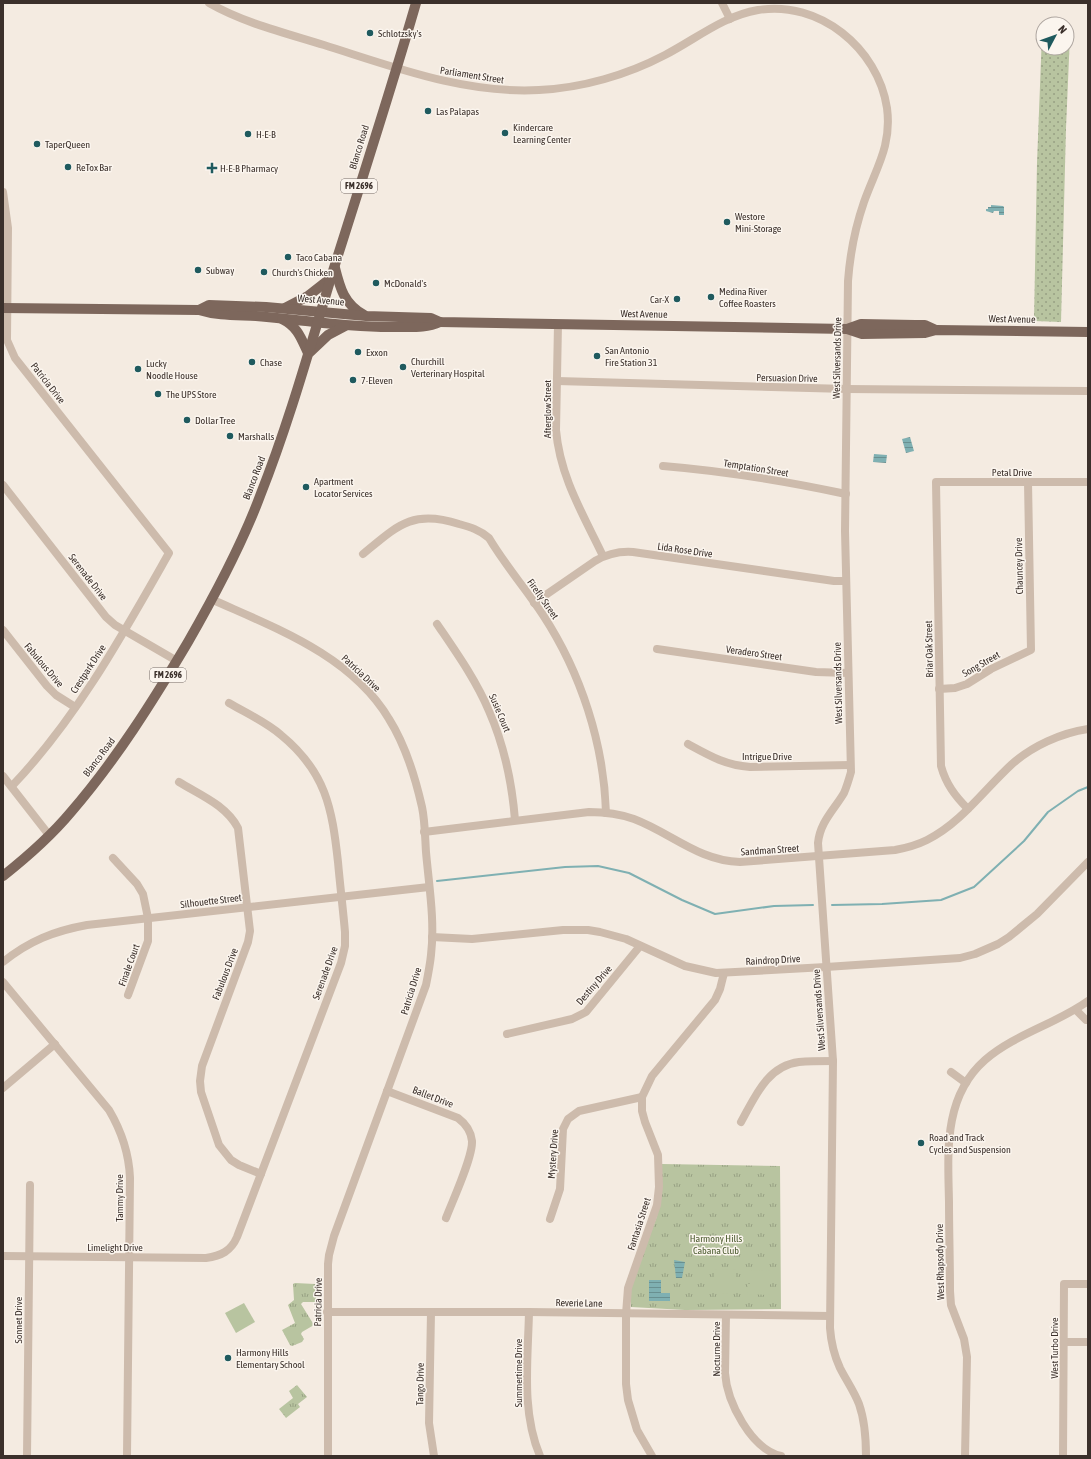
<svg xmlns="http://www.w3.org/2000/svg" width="1091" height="1459" font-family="'Asap Condensed',sans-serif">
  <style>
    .grass { fill: url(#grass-dots) }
    .park { fill: url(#park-tufts) }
    .garden { fill: #b8c4a0 }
    .water { fill: url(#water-rules) }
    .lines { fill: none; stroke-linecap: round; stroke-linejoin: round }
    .stream { stroke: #7fb0b2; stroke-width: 2 }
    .minor { stroke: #cdbbac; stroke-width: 8 }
    .major { stroke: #7d675c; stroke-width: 10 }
    .poi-dot { fill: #1f5a5e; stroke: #fbf5ee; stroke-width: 1.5 }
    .labels { text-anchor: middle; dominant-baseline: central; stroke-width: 3; stroke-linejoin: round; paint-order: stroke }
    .shield { fill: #fbf5ee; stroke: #756b66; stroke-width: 1 }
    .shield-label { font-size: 9px; font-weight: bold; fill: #3b302b }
    .poi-label { font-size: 10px; fill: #3b302b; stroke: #fbf5ee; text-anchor: start }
    .street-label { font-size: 10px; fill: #3b302b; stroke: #fbf5ee }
    .park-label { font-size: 10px; fill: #4a5a2e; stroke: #fbf5ee }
  </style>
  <defs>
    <pattern id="grass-dots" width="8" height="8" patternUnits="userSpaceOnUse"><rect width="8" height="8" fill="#b8c4a0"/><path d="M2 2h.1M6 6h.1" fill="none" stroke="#97a083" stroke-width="1.8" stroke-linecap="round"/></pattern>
    <pattern id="park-tufts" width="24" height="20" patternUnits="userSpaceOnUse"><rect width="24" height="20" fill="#b8c4a0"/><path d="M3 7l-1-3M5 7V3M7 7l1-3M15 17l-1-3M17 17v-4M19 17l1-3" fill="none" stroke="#97a083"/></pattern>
    <pattern id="water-rules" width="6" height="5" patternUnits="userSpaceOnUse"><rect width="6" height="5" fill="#7fb0b2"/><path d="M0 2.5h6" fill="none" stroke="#699091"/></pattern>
  </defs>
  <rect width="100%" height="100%" fill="#f4ebe1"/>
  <!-- grass -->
  <polygon class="grass" points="1042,34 1043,48 1067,48 1067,35 1070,35 1066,128 1061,322 1034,321 1037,163"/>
  <!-- park -->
  <g class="park">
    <polygon points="662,1164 780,1166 781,1309 685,1310 631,1307 631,1287 657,1216"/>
    <polygon points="295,1283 315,1284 317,1286 316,1300 315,1302 303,1302 301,1304 314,1325 302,1332 301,1334 304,1339 302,1342 292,1346 290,1345 282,1330 295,1323 288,1305 294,1300 293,1284"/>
    <polygon points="297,1385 307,1397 298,1404 300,1407 286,1418 279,1409 293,1398 289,1391"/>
  </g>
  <!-- garden -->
  <g class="garden">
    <polygon points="714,1269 736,1270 736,1280 714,1280"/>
    <polygon points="748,1270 770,1271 770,1281 748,1281"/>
    <polygon points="714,1283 736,1283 736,1294 714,1293"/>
    <polygon points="748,1284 770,1284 770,1295 747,1294"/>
    <polygon points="244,1303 255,1322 236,1333 225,1313"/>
  </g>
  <!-- water -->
  <g class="water">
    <polygon points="991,205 1003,206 1004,207 1004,215 999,215 999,211 994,211 993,213 986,211 986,209 988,209 988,207 991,207"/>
    <polygon points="910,437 914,451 906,453 902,439"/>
    <polygon points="874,454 887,455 886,463 873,462"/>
    <polygon points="674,1260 685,1262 682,1278 676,1278"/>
    <polygon points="649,1280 661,1280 661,1293 670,1293 670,1301 649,1301"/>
  </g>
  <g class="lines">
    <!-- stream -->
    <g class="stream">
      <polyline points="437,881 565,867 598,866 629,873 682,900 715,914 774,906 813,905"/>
      <polyline points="832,905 882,904 941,900 974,887 1024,841 1048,812 1078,791 1088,787"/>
    </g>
    <!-- minor -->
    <g class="minor">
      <path d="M209 3C244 23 285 33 324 45 394 67 464 94 539 90 582 88 627 75 665 55 696 39 723 16 758 10 819 0 878 48 887 108 892 146 876 168 864 202 855 228 850 254 848 281L845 531 851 772C849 779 847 786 844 793 834 810 820 822 818 843L833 1061 830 1328C831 1342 834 1355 840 1368 846 1380 854 1391 859 1404 865 1421 866 1438 866 1456"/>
      <polyline points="722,3 730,19"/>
      <path d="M3 192 8 228 7 340 15 358 169 553C123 634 77 718 12 786"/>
      <path d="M558 324 556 430C560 477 583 514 603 556"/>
      <polyline points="557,381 847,389 1088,391"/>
      <path d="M663 466C724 471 785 481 846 494"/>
      <polyline points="3,485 106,617 115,625 177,661"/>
      <path d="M363 554C397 526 412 509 459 524 470 527 480 530 489 538 505 565 526 589 543 615 581 673 604 744 606 813"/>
      <path d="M211 599C275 628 351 655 389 719 406 746 415 776 422 807 425 821 425 837 426 852 429 886 435 921 431 955 430 965 428 975 426 985L334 1236 329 1255 328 1264V1456"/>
      <path d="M534 603 595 561C607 554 619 551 633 552L834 581H846"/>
      <path d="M437 624C456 652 476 680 489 711 504 745 512 783 515 820"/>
      <polyline points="3,630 47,686 56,695 75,707"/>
      <polyline points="657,649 816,672 848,673"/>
      <polyline points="939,689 955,688 967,684 991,669 1031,650 1028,482"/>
      <path d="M688 744C710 756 725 765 750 767L850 765"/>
      <polyline points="3,776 49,835"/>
      <path d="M179 782C200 795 226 805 238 828L250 931 248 942 202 1066 200 1081 201 1092 219 1145 231 1160 239 1165 261 1174"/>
      <path d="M968 809C955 796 946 784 941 766L936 482H1088"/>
      <path d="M424 832 589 812C604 812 620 814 634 819 671 833 699 861 740 862L895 850C906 848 917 845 927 840 961 823 984 790 1011 765 1032 746 1061 733 1088 729"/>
      <polyline points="113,858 137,884 143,894 148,918 148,941 128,995"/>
      <polyline points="432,937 472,939 563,930 588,930 600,932 626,939 685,966 716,973 826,967 960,958 975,954 998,944 1009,937 1037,914 1088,862"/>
      <path d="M3 962C29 941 54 931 87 925L429 887"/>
      <path d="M3 982 109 1110C122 1132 129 1153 130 1178L127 1456"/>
      <polyline points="1076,1010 1086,1020 1088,1020"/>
      <polyline points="507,1034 572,1019 586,1012 640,946"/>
      <polyline points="951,1072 966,1083"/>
      <polyline points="3,1088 55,1044"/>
      <path d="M387 1091 458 1118C466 1124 471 1131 472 1141 473 1157 452 1202 446 1218"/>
      <path d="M741 1122C755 1097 767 1066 799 1062 810 1061 822 1061 833 1061"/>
      <polyline points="550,1219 560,1189 563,1129 568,1119 579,1111 642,1097"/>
      <path d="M3 1256 206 1258C221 1256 231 1251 237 1237L341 963 345 946V932C343 909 340 885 338 862 332 808 326 772 281 735 266 722 246 713 229 703"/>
      <polyline points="327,1312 529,1312 830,1316"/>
      <polyline points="431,1312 429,1423 434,1456"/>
      <path d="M529 1312C528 1360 521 1411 540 1456"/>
      <path d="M726 1315 725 1373C727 1402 751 1449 781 1456"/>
      <polyline points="1065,1342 1088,1342"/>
      <polyline points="27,1456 30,1185"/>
      <polyline points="652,1456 637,1430 628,1400 626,1384 626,1314 628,1288 657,1205 659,1187 658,1155 645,1122 642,1111 642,1097 652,1076 715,1000 720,989 724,973"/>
      <path d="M965 1456 967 1357 964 1339 951 1305 950 1291C950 1261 949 1232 949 1202 948 1152 943 1097 985 1060 1015 1034 1056 1024 1088 1001"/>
      <polyline points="1063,1456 1064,1284 1088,1284"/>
    </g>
    <!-- major -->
    <g class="major">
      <path d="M335 268C340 288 344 304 364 315"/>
      <path d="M3 308 199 310C218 316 237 315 256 316 304 320 351 328 399 327 413 327 427 328 440 322"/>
      <polyline points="285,308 308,296 331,278"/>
      <polyline points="199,310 209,305 266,307 366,316 431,318 440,322 847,329 862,334 925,333 936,330 1088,332"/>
      <path d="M282 319C298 327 301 338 308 353"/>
      <polyline points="847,329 861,324 915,325 925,325 936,330"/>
      <polyline points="310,352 328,335 345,326"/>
      <path d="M3 876C27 857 51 836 71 812 116 760 153 701 188 642 215 595 241 547 260 496 289 423 310 347 333 271 361 182 390 93 416 3"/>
    </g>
  </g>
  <!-- markers -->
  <g class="poi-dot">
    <circle cx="370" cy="33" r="4"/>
    <circle cx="428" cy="111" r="4"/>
    <circle cx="505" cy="133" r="4"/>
    <circle cx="248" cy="134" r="4"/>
    <circle cx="37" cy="144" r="4"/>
    <circle cx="68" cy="167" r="4"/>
    <path d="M210 162h4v4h4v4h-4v4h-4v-4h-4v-4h4z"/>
    <circle cx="727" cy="222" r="4"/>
    <circle cx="288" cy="257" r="4"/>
    <circle cx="198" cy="270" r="4"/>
    <circle cx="264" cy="272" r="4"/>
    <circle cx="376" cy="283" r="4"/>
    <circle cx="711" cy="297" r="4"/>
    <circle cx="677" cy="299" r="4"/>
    <circle cx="358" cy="352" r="4"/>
    <circle cx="597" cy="356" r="4"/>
    <circle cx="252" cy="362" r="4"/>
    <circle cx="403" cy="367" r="4"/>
    <circle cx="138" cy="369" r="4"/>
    <circle cx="353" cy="380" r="4"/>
    <circle cx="158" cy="394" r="4"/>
    <circle cx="187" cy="420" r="4"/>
    <circle cx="230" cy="436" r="4"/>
    <circle cx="306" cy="487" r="4"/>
    <circle cx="921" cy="1143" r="4"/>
    <circle cx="228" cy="1358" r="4"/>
  </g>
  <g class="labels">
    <!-- shield labels -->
    <g class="shield">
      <rect x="341" y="179" width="36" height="14" rx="3"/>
      <rect x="150" y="668" width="36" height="14" rx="3"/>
    </g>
    <g class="shield-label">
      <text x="359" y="186">FM 2696</text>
      <text x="168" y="675">FM 2696</text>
    </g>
    <!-- poi labels -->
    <g class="poi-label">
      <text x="378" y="33">Schlotzsky's</text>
      <text x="436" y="111">Las Palapas</text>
      <text x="513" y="127">Kindercare<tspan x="513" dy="12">Learning Center</tspan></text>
      <text x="256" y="134">H-E-B</text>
      <text x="45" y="144">TaperQueen</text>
      <text x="76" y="167">ReTox Bar</text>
      <text x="220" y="168">H-E-B Pharmacy</text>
      <text x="735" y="216">Westore<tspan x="735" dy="12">Mini-Storage</tspan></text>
      <text x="296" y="257">Taco Cabana</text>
      <text x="206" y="270">Subway</text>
      <text x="272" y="272">Church's Chicken</text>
      <text x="384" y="283">McDonald's</text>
      <text x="719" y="291">Medina River<tspan x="719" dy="12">Coffee Roasters</tspan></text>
      <text x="669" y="299" text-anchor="end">Car-X</text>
      <text x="605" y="350">San Antonio<tspan x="605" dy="12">Fire Station 31</tspan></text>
      <text x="366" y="352">Exxon</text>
      <text x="411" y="361">Churchill<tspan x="411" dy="12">Verterinary Hospital</tspan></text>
      <text x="260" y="362">Chase</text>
      <text x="146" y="363">Lucky<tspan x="146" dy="12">Noodle House</tspan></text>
      <text x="361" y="380">7-Eleven</text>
      <text x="166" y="394">The UPS Store</text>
      <text x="195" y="420">Dollar Tree</text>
      <text x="238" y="436">Marshalls</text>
      <text x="314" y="481">Apartment<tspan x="314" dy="12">Locator Services</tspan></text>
      <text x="929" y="1137">Road and Track<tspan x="929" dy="12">Cycles and Suspension</tspan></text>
      <text x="236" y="1352">Harmony Hills<tspan x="236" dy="12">Elementary School</tspan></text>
    </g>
    <!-- street labels -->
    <g class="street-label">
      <text transform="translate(472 75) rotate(9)">Parliament Street</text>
      <text transform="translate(359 147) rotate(-73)">Blanco Road</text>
      <text transform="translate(321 300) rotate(5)">West Avenue</text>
      <text transform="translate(644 314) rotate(1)">West Avenue</text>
      <text transform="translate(1012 319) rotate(1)">West Avenue</text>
      <text transform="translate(837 358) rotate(-89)">West Silversands Drive</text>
      <text transform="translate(787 378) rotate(1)">Persuasion Drive</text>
      <text transform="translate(48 383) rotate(52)">Patricia Drive</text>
      <text transform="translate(547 409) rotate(-90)">Afterglow Street</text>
      <text transform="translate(756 468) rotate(9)">Temptation Street</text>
      <text x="1012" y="472">Petal Drive</text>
      <text transform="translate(254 478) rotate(-69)">Blanco Road</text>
      <text transform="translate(685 550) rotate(8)">Lida Rose Drive</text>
      <text transform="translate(1019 566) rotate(-91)">Chauncey Drive</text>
      <text transform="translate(88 577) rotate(52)">Serenade Drive</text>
      <text transform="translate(543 599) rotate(55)">Firefly Street</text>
      <text transform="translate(929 649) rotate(-91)">Briar Oak Street</text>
      <text transform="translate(754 653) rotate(8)">Veradero Street</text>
      <text transform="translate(981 664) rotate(-30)">Song Street</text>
      <text transform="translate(44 665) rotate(50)">Fabulous Drive</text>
      <text transform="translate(88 669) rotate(-57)">Crestpark Drive</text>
      <text transform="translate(361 673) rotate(43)">Patricia Drive</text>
      <text transform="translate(838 683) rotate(-91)">West Silversands Drive</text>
      <text transform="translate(500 713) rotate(67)">Susie Court</text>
      <text x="767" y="756">Intrigue Drive</text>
      <text transform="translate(99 757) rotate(-53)">Blanco Road</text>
      <text transform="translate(770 850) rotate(-4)">Sandman Street</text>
      <text transform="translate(211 901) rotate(-7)">Silhouette Street</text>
      <text transform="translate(773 960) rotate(-3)">Raindrop Drive</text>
      <text transform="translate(129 965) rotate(-70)">Finale Court</text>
      <text transform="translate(325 973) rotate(-70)">Serenade Drive</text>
      <text transform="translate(225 974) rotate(-69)">Fabulous Drive</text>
      <text transform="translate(594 985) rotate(-49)">Destiny Drive</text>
      <text transform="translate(411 991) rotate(-73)">Patricia Drive</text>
      <text transform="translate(819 1010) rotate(-94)">West Silversands Drive</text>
      <text transform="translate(433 1097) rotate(21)">Ballet Drive</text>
      <text transform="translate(553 1154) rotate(-86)">Mystery Drive</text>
      <text transform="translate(119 1198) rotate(-90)">Tammy Drive</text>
      <text transform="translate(639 1224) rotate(-72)">Fantasia Street</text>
      <text x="115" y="1247">Limelight Drive</text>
      <text transform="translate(940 1262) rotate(-91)">West Rhapsody Drive</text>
      <text transform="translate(318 1302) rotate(-89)">Patricia Drive</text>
      <text transform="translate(579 1303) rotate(1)">Reverie Lane</text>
      <text transform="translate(18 1320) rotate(-90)">Sonnet Drive</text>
      <text transform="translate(1054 1348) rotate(-90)">West Turbo Drive</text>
      <text transform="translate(716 1349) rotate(-90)">Nocturne Drive</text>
      <text transform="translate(518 1373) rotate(-90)">Summertime Drive</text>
      <text transform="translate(420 1384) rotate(-89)">Tango Drive</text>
    </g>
    <!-- park labels -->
    <g class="park-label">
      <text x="716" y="1238">Harmony Hills<tspan x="716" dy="12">Cabana Club</tspan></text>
    </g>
  </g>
  <!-- border -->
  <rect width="1091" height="1459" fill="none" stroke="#3b302b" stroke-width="8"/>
  <!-- north arrow -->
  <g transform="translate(1055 36) rotate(49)"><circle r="19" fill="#fbf5ee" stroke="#aea6a0"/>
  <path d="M0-3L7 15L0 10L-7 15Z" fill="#1f5a5e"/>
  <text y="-6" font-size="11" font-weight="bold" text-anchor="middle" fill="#3b302b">N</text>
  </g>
</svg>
